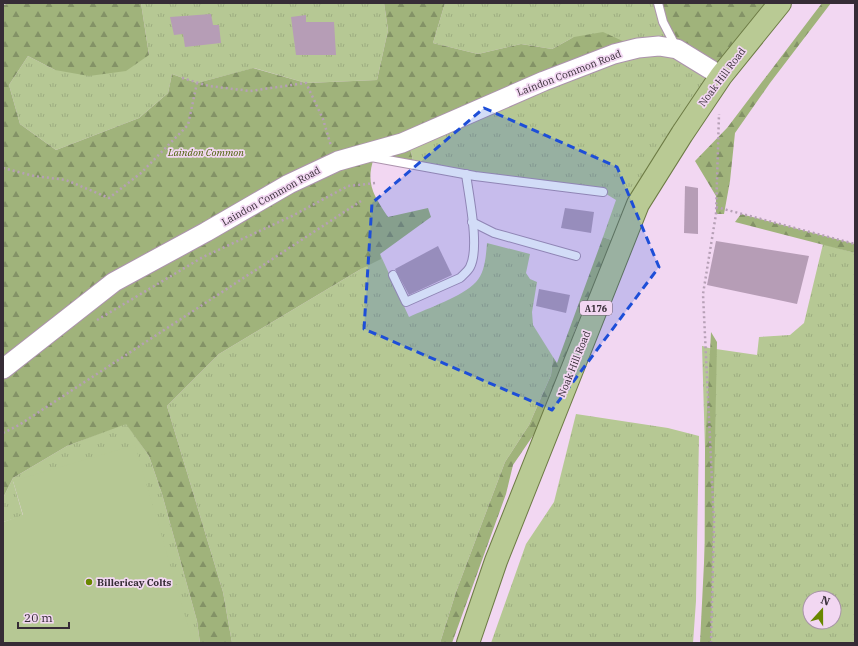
<svg xmlns="http://www.w3.org/2000/svg" width="858" height="646" font-family="'IBM Plex Serif',serif">
  <style>
    .grass { fill: url(#grass-tufts); fill-rule: evenodd }
    .forest { fill: url(#forest-firs) }
    .pitch { fill: #b6c894 }
    .building { fill: #b69db6 }
    .lines { fill: none; stroke-linecap: round; stroke-linejoin: round }
    .service-casing { stroke: #ac93ad; stroke-width: 10 }
    .tertiary-casing { stroke: #ac93ad; stroke-width: 21 }
    .primary-casing { stroke: #6d7b45; stroke-width: 24 }
    .path { stroke: #b6a0b6; stroke-width: 2.5; stroke-dasharray: 2 3; stroke-linecap: butt }
    .service { stroke: #fff; stroke-width: 8 }
    .tertiary { stroke: #fff; stroke-width: 19 }
    .primary { stroke: #b9ca94; stroke-width: 22 }
    .marked { fill: #1d4ed8; fill-opacity: 0.2; stroke: #1d4ed8; stroke-width: 3; stroke-dasharray: 8 5; stroke-linejoin: round }
    .poi-dot { fill: #698700; stroke: #f2d7f2; stroke-width: 1.5 }
    .labels { text-anchor: middle; dominant-baseline: central; stroke-width: 3.5; stroke-linejoin: round; paint-order: stroke }
    .shield { fill: #f2d7f2; stroke: #6e5f6e; stroke-width: 1 }
    .shield-label { font-size: 9px; font-weight: bold; fill: #362c36 }
    .street-label { font-size: 10px; fill: #362c36; stroke: #f2d7f2 }
    .park-label { font-size: 10px; font-style: italic; fill: #4a5f05; stroke: #f2d7f2 }
    .poi-label { font-size: 10px; font-weight: bold; fill: #362c36; stroke: #f2d7f2; text-anchor: start }
  </style>
  <defs>
    <pattern id="grass-tufts" width="24" height="20" patternUnits="userSpaceOnUse"><rect width="24" height="20" fill="#b6c894"/><path d="M3 7l-1-3M5 7V3M7 7l1-3M15 17l-1-3M17 17v-4M19 17l1-3" fill="none" stroke="#9dac80"/></pattern>
    <pattern id="forest-firs" width="22" height="20" patternUnits="userSpaceOnUse"><rect width="22" height="20" fill="#a0b37b"/><path d="M5 1l3.5 6h-7zM16 11l3.5 6h-7z" fill="#839266"/></pattern>
  </defs>
  <rect width="100%" height="100%" fill="#f2d7f2"/>
  <!-- grass -->
  <g class="grass">
    <polygon points="141,3 384,3 388,30 377,80 306,83 254,68 197,83 172,74 168,93 139,118 56,150 20,124 9,85 28,56 55,70 149,55"/>
    <polygon points="445,3 781,3 622,244 603,237 616,200 603,192 414,165 409,143 574,37 552,49 521,44 478,54 433,43"/>
    <path d="M487 243 530 254 526 273 530 279 537 282 532 312 533 325 553 357 551 375 529 425 505 462 456 592 440 643H232L223 592 167 406 219 354 361 269 380 254 409 317C428 308 462 297 476 282 485 273 486 255 487 243Z"/>
    <path d="M823 244 855 253V643H704L705 449 702 346 709 348 757 355 759 337 790 335 804 323ZM810 598H834V622H810Z"/>
    <polygon points="576,414 668,428 699,436 696,601 693,643 491,643 526,544 554,502"/>
    <polygon points="126,423 149,456 162,494 197,621 200,643 193,643 13,481 23,516 3,522 3,498 13,478 67,446"/>
  </g>
  <!-- forest -->
  <g class="forest">
    <path d="M12 3H141L149 55 126 71 89 76 55 70 28 56 9 85 20 124 56 150 139 118 168 93 172 74 197 83 253 68 306 83 377 80 388 30 384 3H445L433 43 478 54 521 44 552 49 574 37 603 32 638 48 409 144 414 165 374 158C365 183 374 196 388 217L428 208 431 217 380 254 381 259 361 269 219 354 167 406 223 592 232 643H200L197 621 162 494 149 456 126 424 67 446 13 478 3 498V5Z"/>
    <polygon points="658,3 781,3 721,76 677,49"/>
    <polygon points="822,3 831,3 770,83 735,133 730,181 724,214 716,214 716,196 695,161 727,128"/>
    <polygon points="741,214 855,244 855,253 735,222"/>
    <polygon points="603,237 614,241 575,330 559,382 541,424 513,465 506,494 452,643 440,643 456,592 505,462 529,425 551,375 553,357 557,363"/>
    <polygon points="711,332 717,342 711,643 700,643 705,543 705,449"/>
  </g>
  <!-- pitch -->
  <polygon class="pitch" points="135,445 193,643 3,643 3,522 23,515 13,481"/>
  <!-- building -->
  <g class="building">
    <polygon points="211,14 213,25 219,25 221,43 185,47 183,34 174,35 170,17"/>
    <polygon points="306,15 306,22 334,22 336,55 296,55 291,17"/>
    <polygon points="685,186 698,188 698,234 684,233"/>
    <polygon points="565,208 594,212 591,233 561,228"/>
    <polygon points="716,241 809,256 797,304 707,285"/>
    <polygon points="438,246 452,275 409,295 395,269"/>
    <polygon points="539,289 570,295 566,313 536,306"/>
  </g>
  <g class="lines">
    <!-- service casing -->
    <g class="service-casing">
      <g id="service">
        <polyline points="658,3 663,22 676,47"/>
        <polyline points="371,157 475,176 603,192"/>
        <polyline points="472,222 494,233 576,256"/>
        <path d="M393 275 406 302 460 278C464 274 468 271 470 267 480 248 469 197 466 174"/>
      </g>
    </g>
    <!-- tertiary casing -->
    <g class="tertiary-casing">
      <polyline id="tertiary" points="3,369 114,282 206,232 289,184 338,161 402,143 544,81 614,54 638,48 659,46 677,49 721,76"/>
    </g>
    <!-- primary casing -->
    <g class="primary-casing">
      <polyline id="primary" points="468,643 496,561 638,204 682,134 721,76 780,3"/>
    </g>
    <!-- path -->
    <g class="path">
      <polyline points="182,78 209,86 250,91 306,83 323,119 331,146"/>
      <polyline points="3,168 34,176 66,180 109,198 141,173 188,125 197,83"/>
      <polyline points="716,207 855,244"/>
      <polyline points="97,320 203,257 292,216 348,186 376,183"/>
      <polyline points="3,433 19,425 361,201"/>
      <polyline points="711,643 714,523 703,294 716,214 719,114"/>
    </g>
    <!-- service -->
    <use href="#service" class="service"/>
    <!-- tertiary -->
    <use href="#tertiary" class="tertiary"/>
    <!-- primary -->
    <use href="#primary" class="primary"/>
  </g>
  <!-- marked area -->
  <path class="marked" d="M484 108 617 167 659 267 552 410 364 329 372 203Z"/>
  <!-- markers -->
  <circle class="poi-dot" cx="89" cy="582" r="4"/>
  <g class="labels">
    <!-- shield labels -->
    <rect class="shield" x="580" y="301" width="32" height="14" rx="3"/>
    <g class="shield-label">
      <text x="596" y="308">A176</text>
    </g>
    <!-- street labels -->
    <g class="street-label">
      <text transform="translate(569 73) rotate(-21)">Laindon Common Road</text>
      <text transform="translate(722 77) rotate(-53)">Noak Hill Road</text>
      <text transform="translate(271 196) rotate(-29)">Laindon Common Road</text>
      <text transform="translate(574 364) rotate(-68)">Noak Hill Road</text>
    </g>
    <!-- park labels -->
    <g class="park-label">
      <text x="206" y="152">Laindon Common</text>
    </g>
    <!-- poi labels -->
    <g class="poi-label">
      <text x="97" y="582">Billericay Colts</text>
    </g>
  </g>
  <!-- border -->
  <rect width="858" height="646" fill="none" stroke="#362c36" stroke-width="8"/>
  <!-- north arrow -->
  <g transform="translate(822 610) rotate(21)"><circle r="19" fill="#f2d7f2" stroke="#a793a7"/>
  <path d="M0-3L7 15L0 10L-7 15Z" fill="#698700"/>
  <text y="-6" font-size="11" font-weight="bold" text-anchor="middle" fill="#362c36">N</text>
  </g>
  <!-- scale -->
  <path d="M18 622v6h51v-6" fill="none" stroke="#362c36" stroke-width="2"/>
  <text x="24" y="622" font-size="12" fill="#362c36" stroke="#f2d7f2" stroke-width="3" paint-order="stroke">20 m</text>
</svg>
